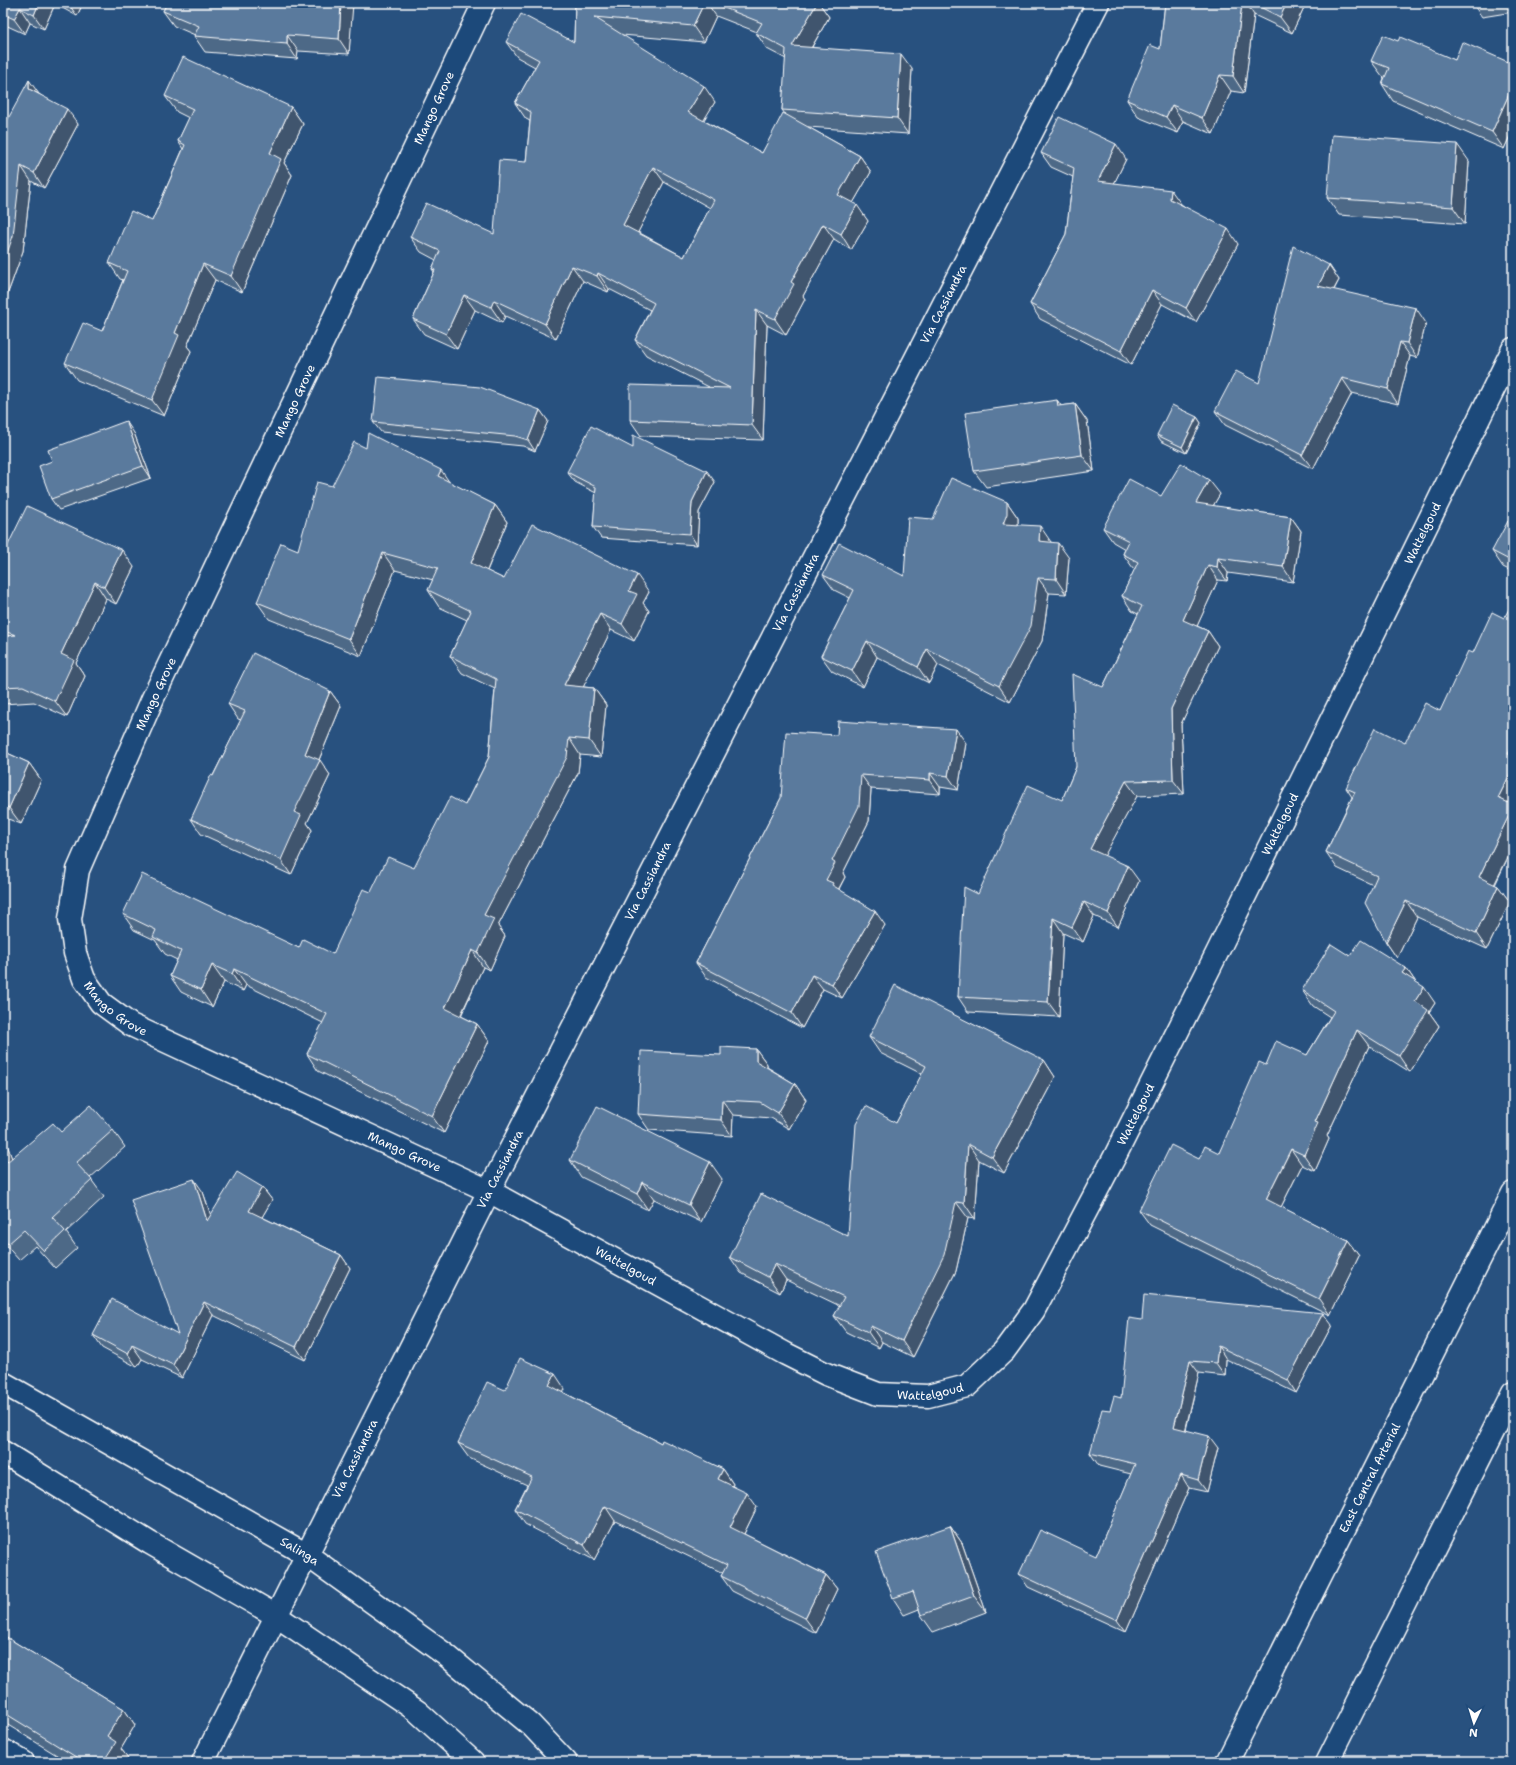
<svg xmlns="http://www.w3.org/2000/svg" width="1516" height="1765" font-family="'Shantell Sans',sans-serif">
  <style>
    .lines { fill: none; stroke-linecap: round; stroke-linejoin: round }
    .minor-casing { stroke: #fff; stroke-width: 25 }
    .minor { stroke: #1f4a7a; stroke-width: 22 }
    .wall { fill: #4d6987; stroke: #fff; fill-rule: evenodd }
    .shaded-wall { fill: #3f556e; stroke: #fff }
    .building { fill: #5a7a9d; stroke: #fff; fill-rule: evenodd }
    .labels { text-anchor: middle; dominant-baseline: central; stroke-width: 3; stroke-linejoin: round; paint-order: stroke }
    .street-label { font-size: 12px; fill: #fff; stroke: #1f4a7a }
  </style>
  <rect width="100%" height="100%" fill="#28517f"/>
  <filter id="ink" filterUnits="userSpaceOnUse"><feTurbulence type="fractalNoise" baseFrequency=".025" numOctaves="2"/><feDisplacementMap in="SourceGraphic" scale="8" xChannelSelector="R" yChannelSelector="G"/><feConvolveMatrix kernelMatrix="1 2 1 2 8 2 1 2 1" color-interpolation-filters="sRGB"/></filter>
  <g filter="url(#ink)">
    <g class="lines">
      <!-- minor casing -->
      <g class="minor-casing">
        <g id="minor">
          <path id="s1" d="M484 3 153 698 78 870 70 919 75 953 84 979 101 1003 131 1025 489 1191 786 1354 826 1374 878 1394 928 1396 967 1386 1004 1351 1034 1310 1114 1158 1217 953 1513 349"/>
          <path id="s2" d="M3 1383 307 1555 446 1655 531 1725 566 1762"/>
          <polyline points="3,1452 150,1543 275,1615 417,1711 473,1762"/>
          <polyline points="3,1750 23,1762"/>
          <path id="s3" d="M203 1762 489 1191 1098 3"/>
          <path id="s4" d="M1227 1762 1513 1193"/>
          <polyline points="1327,1762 1513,1392"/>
        </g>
      </g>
      <!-- minor -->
      <use href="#minor" class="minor"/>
    </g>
    <!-- wall -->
    <g class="wall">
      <polygon points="3,3 83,3 77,16 55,4 44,29 30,23 25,34 3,24"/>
      <polygon points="167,3 352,3 349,54 298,51 297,59 205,52 194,36 195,35 174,26 163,11"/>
      <path d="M575 3H819L829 17 812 47 912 69 908 134 808 127 860 156 871 172 853 203 868 221 851 250 834 239 803 296 805 299 786 335 767 325 763 440 641 436 630 420 709 387 646 355 635 340 650 310 609 289 608 292 583 281 556 339 505 316 502 323 475 310 457 349 424 334 413 319 434 272 432 269 436 260 421 252 410 237 494 234 526 162 530 121 526 119 515 103 535 67 517 57 506 42H574ZM716 16 757 32 756 33 767 49 786 59 782 110 785 114 762 153 703 120 715 102 622 35 704 42ZM664 182 710 208 684 257 638 232Z"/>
      <polygon points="1165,3 1306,3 1292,33 1254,15 1244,93 1231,91 1213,134 1183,121 1178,133 1138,117 1127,100 1160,49"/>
      <polygon points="1472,3 1513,3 1513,12 1482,17"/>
      <polygon points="1398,41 1455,60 1513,64 1513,129 1504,149 1393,101 1382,84 1384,78 1383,77 1371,61"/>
      <polygon points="39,94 78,124 44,188 31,181 23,251 9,290 3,128"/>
      <polygon points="165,96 291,107 303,124 284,163 292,175 242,292 215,280 187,346 191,351 164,416 77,380 65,363 102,331 123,280 120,279 109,263 152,221 183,149 178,141 189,118 177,112"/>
      <polygon points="1041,153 1126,159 1114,183 1181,204 1238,244 1196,322 1162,304 1131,365 1040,319 1030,304 1066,234 1073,177 1051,167"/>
      <polygon points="1469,161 1465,224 1339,215 1327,198"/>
      <polygon points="1329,265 1339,280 1334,290 1426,323 1417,358 1410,356 1398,404 1352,393 1313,469 1225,425 1215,411 1259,383"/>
      <polygon points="1057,400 1061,406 1075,404 1087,421 1094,471 986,487 974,471"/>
      <polygon points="540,410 548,421 535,451 523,446 381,432 373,422"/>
      <polygon points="1197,417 1201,423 1186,453 1161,441 1157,435"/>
      <polygon points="134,433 151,478 59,510 51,499"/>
      <polygon points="366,448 450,483 495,505 507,522 487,571 504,579 649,592 643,603 649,611 634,641 611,630 583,687 594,688 606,705 601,757 580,755 578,773 498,926 505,936 490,970 483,967 461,1016 477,1024 489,1041 444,1133 318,1071 307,1054 323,1023 246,985 243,991 224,982 212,1007 181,992 170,976 177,960 165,954 155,940 134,930 123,914 333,954 371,892 414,868 465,805 489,757 495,689 462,673 450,656 467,620 439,607 428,590 433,580 395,570 361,656 269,619 257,602 298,550 332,486"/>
      <polygon points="633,448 715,482 699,512 697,545 601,538 593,527 596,493 575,482 567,472"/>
      <polygon points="1220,494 1213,506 1291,517 1301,531 1293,582 1228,573 1227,581 1218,580 1197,626 1208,631 1218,646 1181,724 1184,794 1137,796 1104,856 1139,881 1118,927 1094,916 1083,942 1063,933 1059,1017 968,1012 958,997 978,894 1062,800 1076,767 1103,687 1138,614 1132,611 1122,596 1135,569 1133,568 1123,554 1125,549 1113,542 1103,528 1161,496"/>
      <polygon points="1007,502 1018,518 1018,525 1051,542 1069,558 1066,594 1049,593 1042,641 1010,702 938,665 929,683 877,657 863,687 832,671 821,656 850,598 834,590 823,575 904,576 933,519"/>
      <polygon points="1513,523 1513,572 1503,567 1492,551"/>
      <polygon points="3,543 8,545 134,567 116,604 106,599 76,663 85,676 67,717 34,702 3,704"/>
      <polygon points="1504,618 1513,847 1495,885 1498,886 1510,902 1487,949 1417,917 1397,958 1386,942 1373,885 1337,868 1326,852 1352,797 1346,788 1405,743 1440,711 1473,653"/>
      <polygon points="330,691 341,706 319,760 330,775 307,823 312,830 291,875 201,834 191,819 241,720 238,719 228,704"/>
      <polygon points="966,743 958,790 940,787 940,794 871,789 869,821 843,873 845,877 839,889 885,925 842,998 823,989 802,1028 706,977 696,963 781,798"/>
      <polygon points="3,751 29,763 41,780 21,824 3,817"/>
      <polygon points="1350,956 1406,968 1415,981 1435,1003 1429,1012 1439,1026 1410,1072 1369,1046 1327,1136 1329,1139 1315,1171 1302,1165 1281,1207 1348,1241 1359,1256 1330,1315 1150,1225 1139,1210 1199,1159 1219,1153 1266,1065 1307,1055 1330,1017 1313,1006 1302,990"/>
      <polygon points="869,1037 1044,1060 1055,1077 1004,1173 979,1160 975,1219 968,1218 956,1271 913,1357 882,1342 879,1348 846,1332 834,1316 840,1306 786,1280 780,1293 741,1273 730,1257 848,1236 896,1123 922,1074 880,1053"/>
      <polygon points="756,1049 767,1064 767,1067 795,1084 806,1100 789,1129 771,1118 733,1115 732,1136 649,1130 638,1114 721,1055"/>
      <polygon points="113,1130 125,1147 90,1178 104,1197 66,1232 77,1248 55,1268 35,1246 19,1260 3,1242 3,1133 12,1159 61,1132"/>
      <polygon points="570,1160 722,1179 701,1222 654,1199 648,1210 581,1177"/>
      <polygon points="262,1187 272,1200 262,1217 341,1255 350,1268 305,1360 213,1315 182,1378 142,1359 137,1367 102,1348 93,1335 178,1334 203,1192 211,1215"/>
      <polygon points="1142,1320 1332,1325 1296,1393 1226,1359 1225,1376 1199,1373 1186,1430 1218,1448 1207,1492 1189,1488 1126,1632 1028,1587 1019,1574 1096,1556 1131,1474 1099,1466 1090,1453 1110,1410 1121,1398"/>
      <polygon points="565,1389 563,1392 661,1443 723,1469 733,1484 732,1486 757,1507 744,1534 826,1575 837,1589 816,1633 732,1591 721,1576 723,1573 615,1521 594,1560 525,1524 515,1509 527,1485 469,1458 458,1443 505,1390"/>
      <polygon points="950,1526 962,1543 986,1612 933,1632 921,1615 919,1609 904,1615 893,1598"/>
      <polygon points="3,1635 124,1709 135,1725 121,1749 128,1758 125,1762 68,1762 3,1722"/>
    </g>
    <!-- shaded-wall -->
    <g class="shaded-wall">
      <polygon points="39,3 55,3 55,4 44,29 34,15"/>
      <polygon points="68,3 83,3 77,16"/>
      <polygon points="341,3 352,3 353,4 349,54 339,39"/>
      <polygon points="704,3 707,3 716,16 704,42 693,26"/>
      <polygon points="817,3 819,3 829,17 803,62 792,46"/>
      <polygon points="1242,3 1246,3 1254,15 1244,93 1233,76"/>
      <polygon points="1287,3 1306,3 1292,33 1280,17"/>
      <polygon points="20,8 30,23 25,34 14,19"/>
      <polygon points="287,35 298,51 297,59 287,44"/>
      <polygon points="901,54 912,69 908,134 897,118"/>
      <polygon points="1220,75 1231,91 1213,134 1202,118"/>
      <polygon points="29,80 39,94 29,89"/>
      <polygon points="1513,85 1513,129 1504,149 1492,132"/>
      <polygon points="704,86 715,102 699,128 688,112"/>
      <polygon points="1172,105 1183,121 1178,133 1166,117"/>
      <polygon points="291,107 303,124 284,163 292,175 242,292 231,276 270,153"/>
      <polygon points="67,109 78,124 44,188 34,173"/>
      <polygon points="1116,144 1126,159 1108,196 1098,181"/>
      <polygon points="1457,144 1469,161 1465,224 1453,207"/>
      <polygon points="860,156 871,172 849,210 838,195"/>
      <polygon points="21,166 31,181 23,251 9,290 3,304 3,265"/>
      <polygon points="653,167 664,182 634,240 623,225"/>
      <polygon points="1171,190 1181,204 1180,213 1170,199"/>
      <polygon points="857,205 868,221 851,250 841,234"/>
      <polygon points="823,224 834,239 803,296 805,299 786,335 775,319 791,282"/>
      <polygon points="1228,229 1238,244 1196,322 1186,308"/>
      <polygon points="203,264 215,280 187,346 191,351 164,416 152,400 175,333"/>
      <polygon points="1329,265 1339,280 1328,300 1318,286"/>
      <polygon points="572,266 583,281 556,339 545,324"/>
      <polygon points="598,273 609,289 608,292 597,276"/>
      <polygon points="1152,290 1162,304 1131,365 1121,351"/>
      <polygon points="464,295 475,310 457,349 446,334"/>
      <polygon points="494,300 505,316 502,323 491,307"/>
      <polygon points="1416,308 1426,323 1417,358 1407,343"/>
      <polygon points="756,310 767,325 763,440 752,425"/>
      <polygon points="1400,342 1410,356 1398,404 1388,389"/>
      <polygon points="1342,378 1352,393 1313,469 1302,455"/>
      <polygon points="1057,400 1068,416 1058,406"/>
      <polygon points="1075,404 1087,421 1094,471 1082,455"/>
      <polygon points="540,410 548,421 535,451 528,440"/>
      <polygon points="1197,417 1201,423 1186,453 1182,447"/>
      <polygon points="126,421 134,433 151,478 143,466"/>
      <polygon points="441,470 452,486 438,476"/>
      <polygon points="707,471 715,482 699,512 697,545 690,534 692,502"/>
      <polygon points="1209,480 1220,494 1206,518 1196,503"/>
      <polygon points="1007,502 1018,518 1018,530 1003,524"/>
      <polygon points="495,505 507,522 483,580 471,563"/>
      <polygon points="1291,517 1301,531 1293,582 1283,567"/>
      <polygon points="1040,526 1051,542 1050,557 1039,541"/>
      <polygon points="1058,543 1069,558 1066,594 1056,579"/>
      <polygon points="122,550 134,567 116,604 104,587"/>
      <polygon points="383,553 395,570 361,656 349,639"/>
      <polygon points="1218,558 1228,573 1227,581 1217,567"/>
      <polygon points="1208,565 1218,580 1193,635 1183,620"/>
      <polygon points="637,575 649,592 643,603 649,611 634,641 622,624 629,591"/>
      <polygon points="1038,578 1049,593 1042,641 1010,702 999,686"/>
      <polygon points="95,582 106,599 76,663 85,676 67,717 55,701 61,654"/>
      <polygon points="600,614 611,630 576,702 564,685"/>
      <polygon points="1208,631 1218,646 1181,724 1184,794 1173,780 1171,709"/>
      <polygon points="867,641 877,657 863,687 852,671"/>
      <polygon points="927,649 938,665 929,683 918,667"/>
      <polygon points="594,688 606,705 601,757 589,740"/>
      <polygon points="330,691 341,706 316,767 320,760 330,775 307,823 312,830 291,875 281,860 294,812 305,754"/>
      <polygon points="956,729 966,743 958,790 948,776"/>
      <polygon points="569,738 580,755 578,773 498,926 505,936 490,970 478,953 484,915"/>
      <polygon points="1513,744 1513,760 1508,754"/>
      <polygon points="29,763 41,780 21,824 9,808"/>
      <polygon points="1513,768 1513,807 1498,798"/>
      <polygon points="930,773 940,787 940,794 930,780"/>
      <polygon points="861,775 871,789 869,821 843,873 845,877 838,890 842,900 826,880 832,861"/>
      <polygon points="1126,781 1137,796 1100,864 1090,849"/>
      <polygon points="1513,807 1513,847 1490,893 1479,877"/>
      <polygon points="1128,866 1139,881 1118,927 1108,913"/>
      <polygon points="1498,886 1510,902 1487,949 1476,933"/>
      <polygon points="1406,901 1417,917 1397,958 1386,942"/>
      <polygon points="1084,902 1094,916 1083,942 1072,927"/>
      <polygon points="875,911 885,925 842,998 832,984"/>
      <polygon points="1053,918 1063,933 1059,1017 1048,1002"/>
      <polygon points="472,950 483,967 456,1025 445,1008"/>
      <polygon points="212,965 224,982 212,1007 201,990"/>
      <polygon points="1406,968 1417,984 1402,973"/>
      <polygon points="234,969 246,985 243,991 232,974"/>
      <polygon points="812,975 823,989 802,1028 792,1013"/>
      <polygon points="1424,987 1435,1003 1429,1012 1439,1026 1410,1072 1399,1056 1415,1001"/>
      <polygon points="477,1024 489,1041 444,1133 432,1116"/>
      <polygon points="1357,1030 1369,1046 1327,1136 1329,1139 1315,1171 1304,1155 1315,1122"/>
      <polygon points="756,1049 767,1064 767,1076 756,1061"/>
      <polygon points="1044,1060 1055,1077 1004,1173 992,1157"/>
      <polygon points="795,1084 806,1100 789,1129 778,1113"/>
      <polygon points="722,1100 733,1115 732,1136 721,1120"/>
      <polygon points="3,1133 19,1179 7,1162 3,1150"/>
      <polygon points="968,1144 979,1160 975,1219 964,1203"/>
      <polygon points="1291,1149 1302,1165 1277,1215 1266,1199"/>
      <polygon points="710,1162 722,1179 701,1222 689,1205"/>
      <polygon points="194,1179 203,1192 217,1234 207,1221"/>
      <polygon points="642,1182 654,1199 648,1210 637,1194"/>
      <polygon points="262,1187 272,1200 258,1224 249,1211"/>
      <polygon points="956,1202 968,1218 956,1271 913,1357 902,1341"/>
      <polygon points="1348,1241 1359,1256 1330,1315 1319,1299"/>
      <polygon points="341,1255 350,1268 305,1360 296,1347"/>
      <polygon points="775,1264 786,1280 780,1293 768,1277"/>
      <polygon points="204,1302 213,1315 182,1378 173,1365"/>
      <polygon points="1323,1313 1332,1325 1296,1393 1288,1380"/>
      <polygon points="871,1326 882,1342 879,1348 868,1332"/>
      <polygon points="132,1345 142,1359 137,1367 128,1354"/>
      <polygon points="1218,1346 1226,1359 1225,1376 1216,1363"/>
      <polygon points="1190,1361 1199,1373 1183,1440 1174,1427"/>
      <polygon points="555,1374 565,1389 560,1400 549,1385"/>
      <polygon points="1209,1436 1218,1448 1207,1492 1198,1480"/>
      <polygon points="723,1469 733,1484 729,1493 718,1479"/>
      <polygon points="1181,1475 1189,1488 1126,1632 1117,1620"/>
      <polygon points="747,1493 757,1507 740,1542 730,1527"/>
      <polygon points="605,1506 615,1521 594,1560 584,1545"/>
      <polygon points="950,1526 962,1543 986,1612 974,1596"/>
      <polygon points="826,1575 837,1589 816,1633 805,1618"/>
      <polygon points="124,1709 135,1725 121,1749 128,1758 125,1762 103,1762 107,1736"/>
    </g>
    <!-- building -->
    <g class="building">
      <polygon points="3,3 39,3 34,15 20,8 14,19 3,14"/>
      <polygon points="167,3 341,3 339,39 287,35 287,44 194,36 199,26 163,11"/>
      <path d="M575 3H704L693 26 594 17 704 86 688 112 762 153 783 113 860 156 838 195 857 205 841 234 823 224 791 282 794 284 775 319 756 310 752 425 630 420V385L730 388 635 340 654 303 598 273 597 276 572 266 545 324 494 300 491 307 464 295 446 334 413 319 435 270 432 269 440 251 410 237 426 203 494 234 499 160 526 162 531 112 515 103 539 60 506 42 521 14 574 42ZM653 167 714 200 684 257 623 225Z"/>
      <polygon points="712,3 817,3 792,46 901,54 897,118 782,110 786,49 756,33 762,23"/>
      <polygon points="1165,3 1242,3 1233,76 1220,75 1202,118 1172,105 1166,117 1127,100 1150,45 1160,49"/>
      <polygon points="1252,3 1287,3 1280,17"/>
      <polygon points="1383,35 1398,41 1400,37 1455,60 1462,42 1513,64 1513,85 1492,132 1382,84 1389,68 1371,61"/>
      <polygon points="183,57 291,107 270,153 281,159 231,276 203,264 175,333 179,335 152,400 65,363 83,323 102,331 127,271 109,263 131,211 152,221 185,145 178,141 193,109 165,96"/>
      <polygon points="29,80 29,89 67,109 34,173 21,166 13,236 3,265 3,128"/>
      <polygon points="1059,117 1116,144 1098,181 1171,190 1170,199 1228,229 1186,308 1152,290 1121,351 1030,304 1066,234 1074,168 1041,153"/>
      <polygon points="1332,135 1457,144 1453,207 1327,198"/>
      <polygon points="1293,246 1329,265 1318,286 1416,308 1407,343 1400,342 1388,389 1342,378 1302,455 1215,411 1236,371 1259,383"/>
      <polygon points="378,377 480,387 540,410 528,440 515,436 373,422"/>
      <polygon points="1057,400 1058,406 1075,404 1082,455 974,471 965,413"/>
      <polygon points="1172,405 1197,417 1182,447 1157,435"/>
      <polygon points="126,421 143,466 51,499 39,466 52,461 48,450"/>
      <polygon points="591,426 633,448 633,435 707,471 692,502 690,534 593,527 596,487 567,472"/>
      <polygon points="368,433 441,470 438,476 495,505 471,563 504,579 532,524 637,575 629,591 637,594 622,624 600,614 564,685 594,688 589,740 569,738 567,757 484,915 494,919 478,953 472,950 445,1008 477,1024 432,1116 307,1054 327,1014 234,969 232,974 212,965 201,990 170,976 181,951 153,937 156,930 123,914 142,874 299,948 303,939 333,954 363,889 371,892 388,857 414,868 450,797 465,805 489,757 496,679 450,656 471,611 428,590 438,568 383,553 349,639 257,602 281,543 298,550 317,482 332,486 354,442 366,448"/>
      <polygon points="1181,463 1209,480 1196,503 1291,517 1283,567 1218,558 1217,567 1208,565 1183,620 1208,631 1171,709 1173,780 1126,781 1090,849 1128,866 1108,913 1084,902 1072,927 1053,918 1048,1002 958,997 964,887 978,894 1028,785 1062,800 1076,767 1072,674 1103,687 1142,606 1122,596 1138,562 1123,554 1129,541 1103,528 1129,479 1161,496"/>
      <polygon points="951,478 1007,502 1007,514 1003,524 1040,526 1039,541 1058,543 1056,579 1038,578 1031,626 999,686 927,649 918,667 867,641 852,671 821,656 854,590 823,575 839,543 904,576 908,517 933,519"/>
      <polygon points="27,506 122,550 104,587 95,582 61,654 74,660 55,701 23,686 3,687 3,636 16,635 3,631 3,543 8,545"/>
      <polygon points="1508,521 1513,523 1513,562 1492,551"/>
      <polygon points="1513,602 1513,744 1508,754 1513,756 1513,768 1498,798 1513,805 1513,807 1479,877 1498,886 1476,933 1406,901 1386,942 1365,903 1377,876 1326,852 1355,792 1346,788 1375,728 1405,743 1425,703 1440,711 1468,651 1473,653 1492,612 1504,618"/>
      <polygon points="253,653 330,691 305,754 320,760 294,812 301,815 281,860 191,819 211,775 213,776 245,711 228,704"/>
      <polygon points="838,721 956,729 948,776 930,773 930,780 861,775 859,806 832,861 835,863 826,880 833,883 832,885 875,911 832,984 812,975 792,1013 696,963 781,798 786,732 837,735"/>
      <polygon points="3,751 29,763 9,808 3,805"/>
      <polygon points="1361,940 1406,968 1402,973 1424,987 1415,1001 1428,1010 1399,1056 1357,1030 1315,1122 1318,1123 1304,1155 1291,1149 1266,1199 1348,1241 1319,1299 1139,1210 1171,1145 1199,1159 1205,1146 1219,1153 1259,1062 1266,1065 1276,1041 1307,1055 1334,1011 1302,990 1331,944 1350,956"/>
      <polygon points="895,985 1044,1060 992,1157 968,1144 964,1203 956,1202 944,1255 902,1341 871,1326 868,1332 834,1316 844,1297 775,1264 768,1277 730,1257 761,1194 848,1236 856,1124 866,1106 896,1123 926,1066 869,1037"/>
      <polygon points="721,1047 756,1049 756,1061 795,1084 778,1113 760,1102 722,1100 721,1120 638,1114 641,1051 721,1055"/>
      <polygon points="91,1105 113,1130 76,1163 92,1180 52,1217 65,1231 44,1251 24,1230 8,1244 3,1238 3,1150 7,1162 53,1123 61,1132"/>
      <polygon points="597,1106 710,1162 689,1205 642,1182 637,1194 570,1160"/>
      <polygon points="237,1172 262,1187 249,1211 341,1255 296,1347 204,1302 173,1365 132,1345 128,1354 93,1335 112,1299 178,1334 131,1200 194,1179 207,1221"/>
      <polygon points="1144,1295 1323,1313 1288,1380 1218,1346 1216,1363 1190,1361 1174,1427 1209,1436 1198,1480 1181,1475 1117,1620 1019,1574 1040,1530 1096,1556 1135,1464 1090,1453 1102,1409 1110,1410 1114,1396 1121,1398 1129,1318 1142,1320"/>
      <polygon points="520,1358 555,1374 549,1385 661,1443 662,1440 723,1469 718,1479 747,1493 730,1527 826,1575 805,1618 721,1576 727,1565 605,1506 584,1545 515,1509 532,1477 458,1443 487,1382 505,1390"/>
      <polygon points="950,1526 974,1596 921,1615 913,1591 893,1598 876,1552"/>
      <polygon points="3,1635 124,1709 107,1736 116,1742 103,1762 84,1762 3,1712"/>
    </g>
  </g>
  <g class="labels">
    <!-- street labels -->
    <g class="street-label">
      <text transform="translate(434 108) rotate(-65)">Mango Grove</text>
      <text stroke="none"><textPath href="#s3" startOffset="1635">Via Cassiandra</textPath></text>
      <text transform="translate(295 401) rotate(-65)">Mango Grove</text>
      <text stroke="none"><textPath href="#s1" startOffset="3030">Wattelgoud</textPath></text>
      <text stroke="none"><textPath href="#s3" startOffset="1311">Via Cassiandra</textPath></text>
      <text transform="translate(156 694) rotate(-65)">Mango Grove</text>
      <text stroke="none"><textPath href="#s1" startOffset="2706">Wattelgoud</textPath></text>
      <text stroke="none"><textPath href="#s3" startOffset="987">Via Cassiandra</textPath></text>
      <text stroke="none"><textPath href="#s1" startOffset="1113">Mango Grove</textPath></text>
      <text stroke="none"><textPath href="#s1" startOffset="2382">Wattelgoud</textPath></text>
      <text stroke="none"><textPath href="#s1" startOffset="1437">Mango Grove</textPath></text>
      <text stroke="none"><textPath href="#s3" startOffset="663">Via Cassiandra</textPath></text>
      <text stroke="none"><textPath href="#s1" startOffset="1686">Wattelgoud</textPath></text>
      <text stroke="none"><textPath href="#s1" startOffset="2022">Wattelgoud</textPath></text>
      <text stroke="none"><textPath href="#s3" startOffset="339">Via Cassiandra</textPath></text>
      <text stroke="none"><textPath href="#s4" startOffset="318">East Central Arterial</textPath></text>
      <text stroke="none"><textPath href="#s2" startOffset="341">Salinga</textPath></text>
    </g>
  </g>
  <!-- margin -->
  <rect width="1516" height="1765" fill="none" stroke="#1f4a7a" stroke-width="16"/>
  <rect x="8" y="8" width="1500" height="1749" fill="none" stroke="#fff" stroke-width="1.5" filter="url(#ink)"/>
  <!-- north arrow -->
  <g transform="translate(1474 1723) rotate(184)" stroke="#1f4a7a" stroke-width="3" paint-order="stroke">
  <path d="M0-3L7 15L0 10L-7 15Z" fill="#ffffff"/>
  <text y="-6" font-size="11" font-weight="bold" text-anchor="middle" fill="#ffffff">N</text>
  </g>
</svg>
